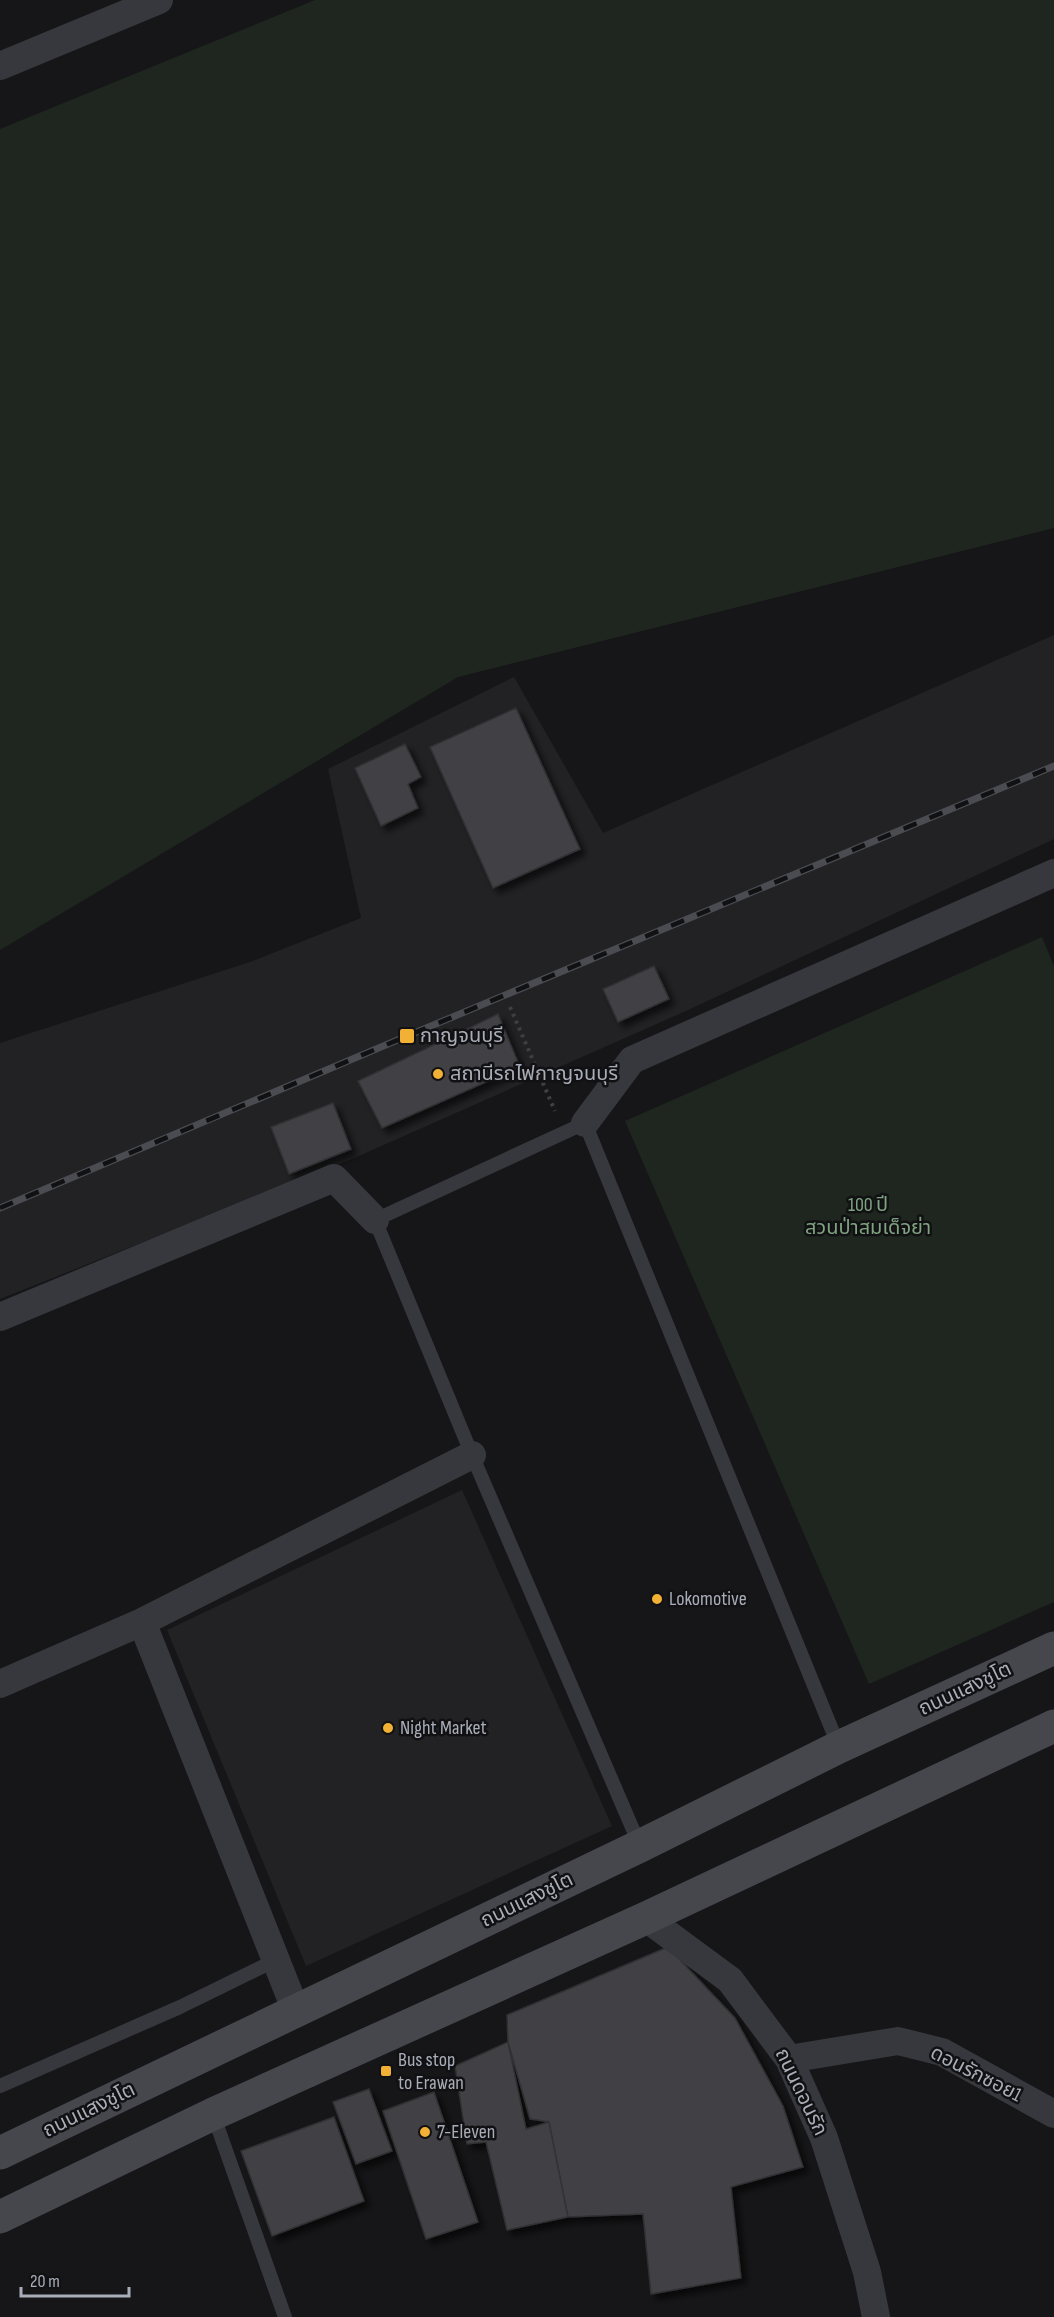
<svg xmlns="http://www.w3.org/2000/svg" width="1054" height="2317" viewBox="0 0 1054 2317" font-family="'Sofia Sans Condensed','Noto Sans Thai',sans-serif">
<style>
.built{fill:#222225}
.green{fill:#1e261f}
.building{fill:#404145;stroke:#303034;stroke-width:1.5;filter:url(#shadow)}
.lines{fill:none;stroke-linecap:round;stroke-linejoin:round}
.path{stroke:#3d3f44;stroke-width:4;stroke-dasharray:3 4.5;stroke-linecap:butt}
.lane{stroke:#37383d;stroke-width:14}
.street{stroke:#37383d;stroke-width:28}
.secondary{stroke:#45474d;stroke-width:33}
.rail-casing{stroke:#4a4c52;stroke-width:7}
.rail{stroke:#111113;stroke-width:4.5;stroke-dasharray:14;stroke-linecap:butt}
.poi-dot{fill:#f2b134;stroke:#111113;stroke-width:2}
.labels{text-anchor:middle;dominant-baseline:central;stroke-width:5;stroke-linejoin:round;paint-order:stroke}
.poi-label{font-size:20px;fill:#a8adb8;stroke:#111113;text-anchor:start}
.park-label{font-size:20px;fill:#7fa381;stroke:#111113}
.street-label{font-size:20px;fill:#a8adb8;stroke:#111113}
</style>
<defs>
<filter id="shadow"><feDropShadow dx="5.5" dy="5.5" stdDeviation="3" flood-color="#0009"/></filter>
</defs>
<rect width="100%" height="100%" fill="#161618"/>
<path class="built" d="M1054,635V839L686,1011L352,1159L0,1299V1043L253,961L361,918L328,769L514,677L603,833Z
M462,1490L612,1826L306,1966L167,1630Z"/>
<path class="green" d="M315,0H1054V528L458,677L0,950V129Z
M1042,937L1054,966V1602L869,1684L625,1121Z"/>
<path class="building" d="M516,708L580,849L493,888L430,747Z
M405,744L421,777L408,784L418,808L381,826L355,768Z
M654,966L669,999L618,1022L603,989Z
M498,1014L520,1067L382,1128L358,1081Z
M333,1103L351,1149L289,1174L271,1127Z
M668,1947L735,2018L783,2106L803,2167L731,2187L741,2278L651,2294L643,2214L568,2217L549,2122L530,2119L508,2042L507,2015Z
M508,2042L526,2129L549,2122L568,2217L507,2230L486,2142L467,2144L455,2066Z
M369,2089L392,2151L356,2164L333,2102Z
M434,2092L478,2222L426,2239L383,2111Z
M334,2117L364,2201L272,2236L241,2151Z"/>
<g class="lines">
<path class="path" d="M510,1007L555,1111"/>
<path class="lane" d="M640,1846L472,1455L375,1220L585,1123L839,1747
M0,2086L180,2007L276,1960
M213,2114L285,2317"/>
<path class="street" d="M0,66L159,0
M585,1123L632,1060L1054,873
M0,1317L334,1178L375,1220
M142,1622L296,2011
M0,1684L142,1622L472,1455
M646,1918L730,1980L789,2059L824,2138L867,2272L876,2317
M789,2059L898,2041L942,2052L1054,2114"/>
<path class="secondary" d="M0,2153L640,1846L839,1747L1054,1648
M0,2217L213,2114L646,1918L1054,1726"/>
<g class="rail-casing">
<path id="rail" d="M0,1208L407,1036L1054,766"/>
</g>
<use href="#rail" class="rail"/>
</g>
<g class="poi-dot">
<rect x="399" y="1028" width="16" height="16" rx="3"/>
<circle cx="438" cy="1074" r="6"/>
<circle cx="657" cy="1599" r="6"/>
<circle cx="388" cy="1728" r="6"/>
<rect x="380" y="2065" width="12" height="12" rx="3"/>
<circle cx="425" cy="2132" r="6"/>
</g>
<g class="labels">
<g class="poi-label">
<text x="420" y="1036">กาญจนบุรี</text>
<text x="450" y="1074">สถานีรถไฟกาญจนบุรี</text>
<text x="669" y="1599">Lokomotive</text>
<text x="400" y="1728">Night Market</text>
<text x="398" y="2060">Bus stop<tspan x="398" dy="23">to Erawan</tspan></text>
<text x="437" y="2132">7-Eleven</text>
</g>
<g class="park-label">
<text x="868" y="1205">100 ปี<tspan x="868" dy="23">สวนป่าสมเด็จย่า</tspan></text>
</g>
<g class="street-label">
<text transform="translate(965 1689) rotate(-25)">ถนนแสงชูโต</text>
<text transform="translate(527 1900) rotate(-26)">ถนนแสงชูโต</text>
<text transform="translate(976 2074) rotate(27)">ดอนรักซอย1</text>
<text transform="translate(801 2092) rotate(64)">ถนนดอนรัก</text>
<text transform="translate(89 2110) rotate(-26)">ถนนแสงชูโต</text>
</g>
</g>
<path d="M21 2287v9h108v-9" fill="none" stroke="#a8adb8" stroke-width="3"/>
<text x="30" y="2287" font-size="18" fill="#a8adb8" stroke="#111113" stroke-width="4.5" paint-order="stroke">20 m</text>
</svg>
